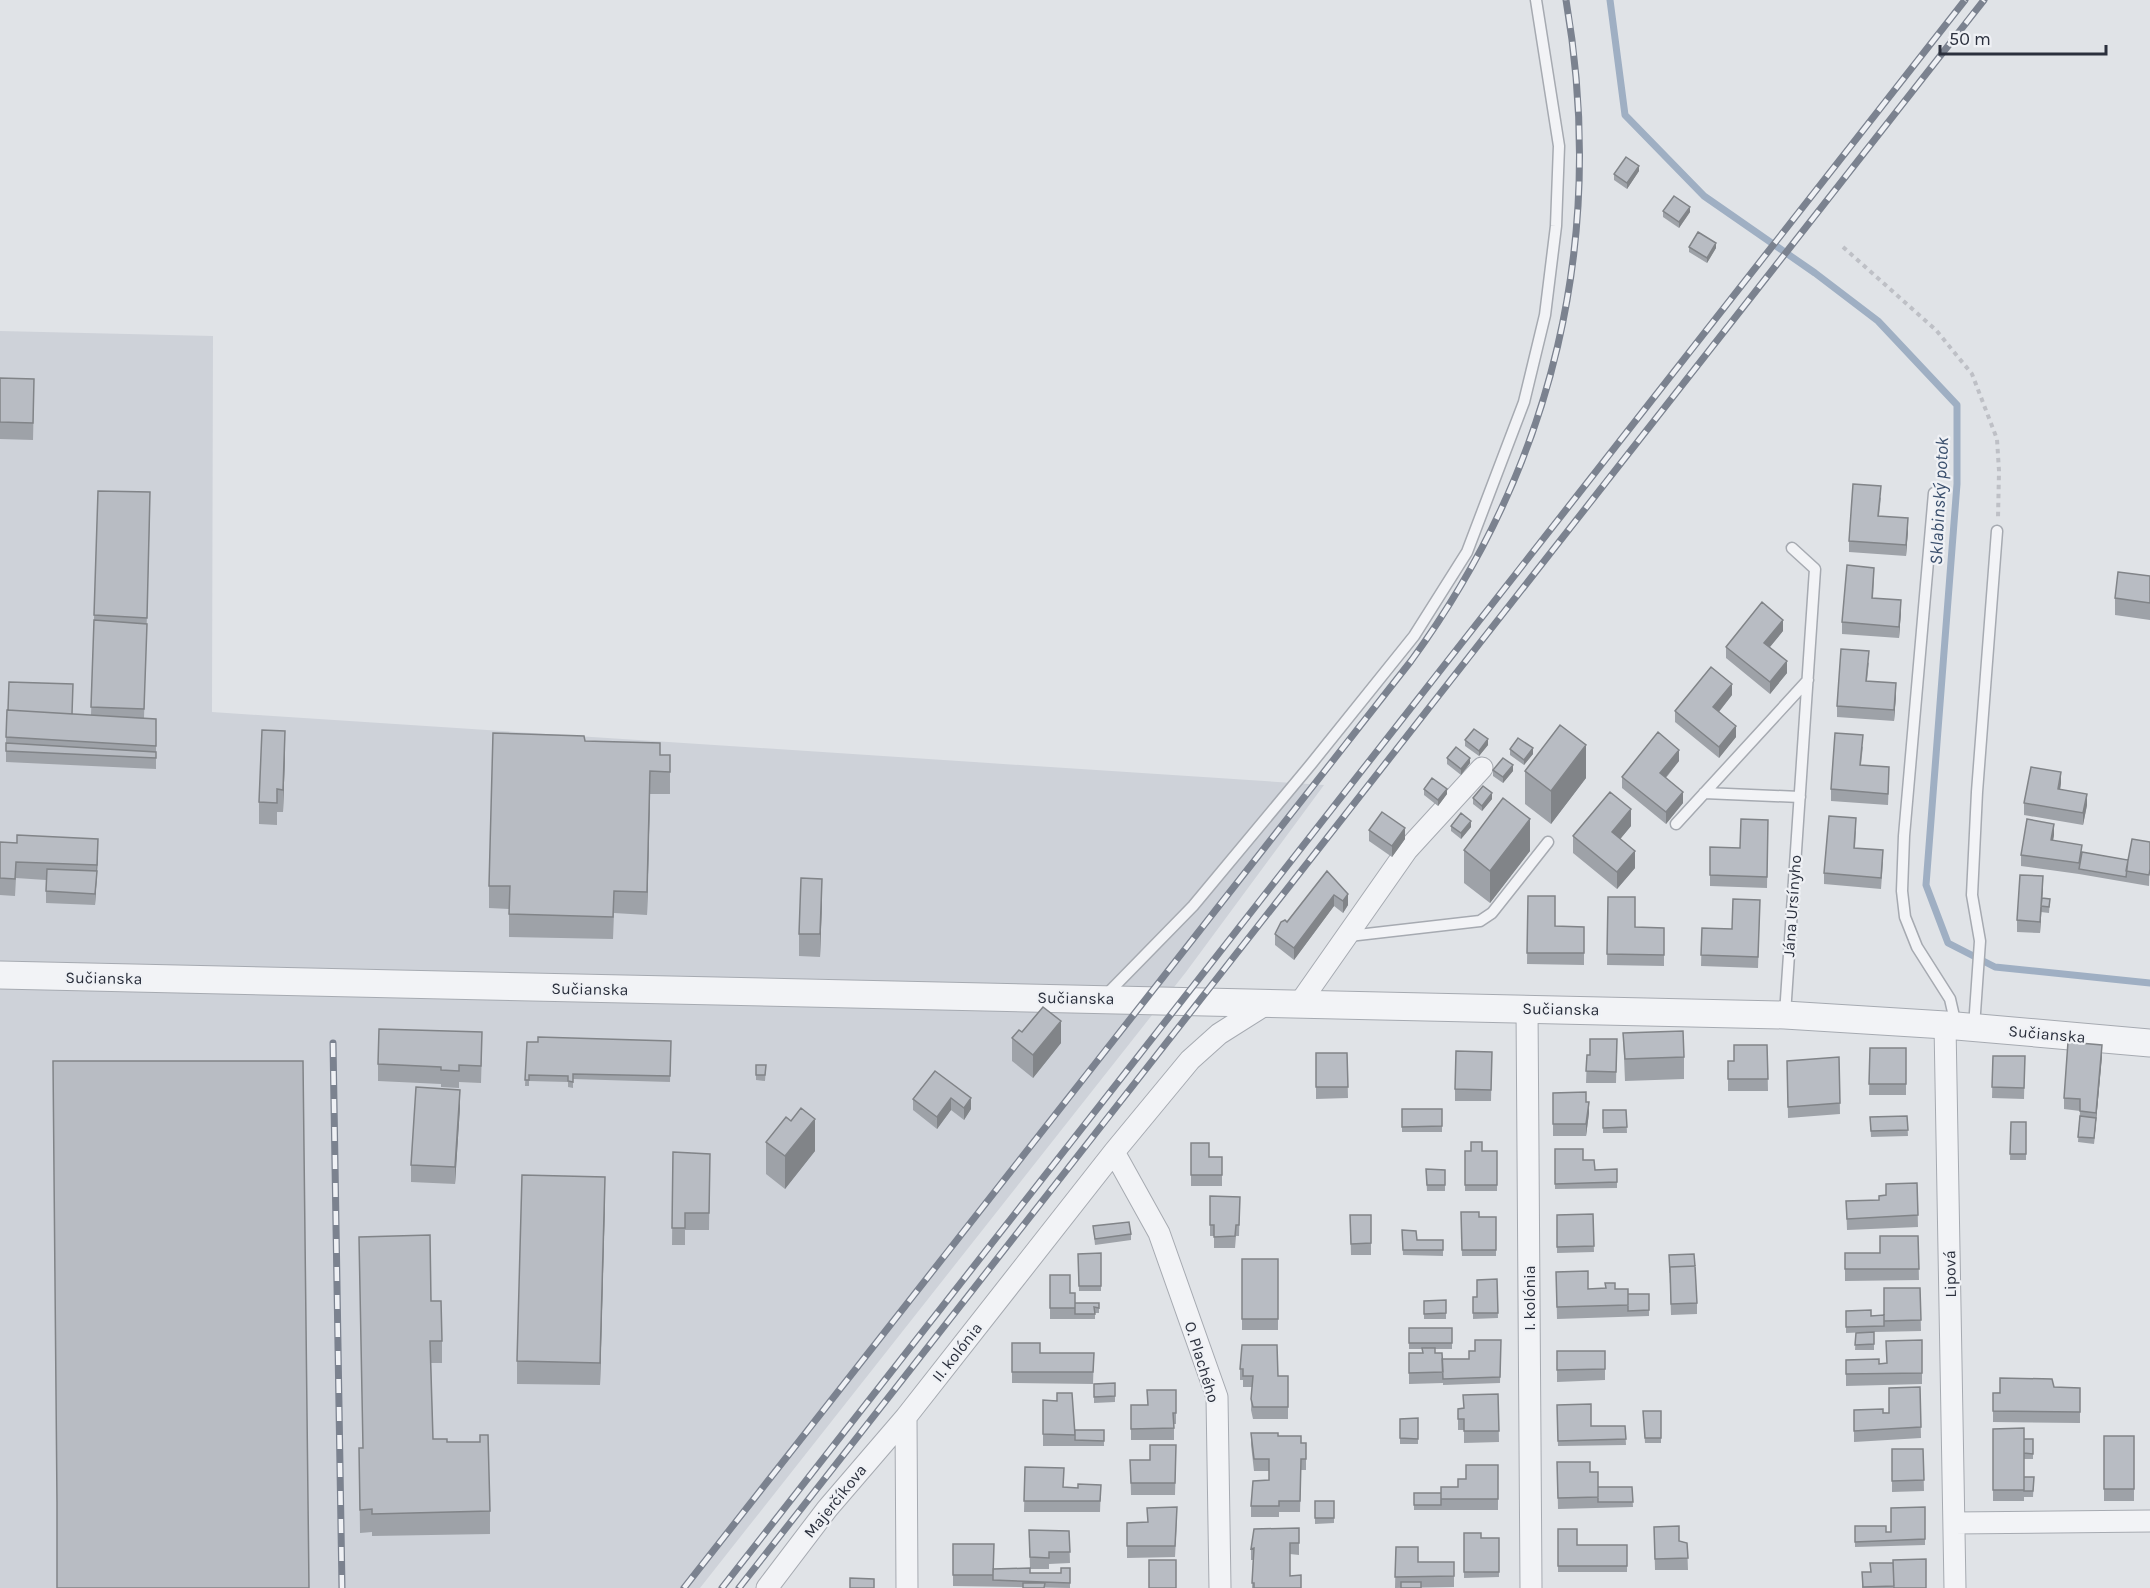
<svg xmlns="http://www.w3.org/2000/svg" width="2150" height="1588" viewBox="0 0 2150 1588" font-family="Karla,sans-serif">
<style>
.built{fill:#ced2d9}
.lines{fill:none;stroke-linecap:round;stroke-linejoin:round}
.stream{stroke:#9fafc3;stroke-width:7}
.service-casing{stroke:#a6aab1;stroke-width:13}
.minor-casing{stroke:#a6aab1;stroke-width:23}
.tertiary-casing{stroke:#a6aab1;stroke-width:29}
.path{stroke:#bec0c6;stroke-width:4;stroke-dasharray:4.5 4.5;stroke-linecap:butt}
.service{stroke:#f2f3f6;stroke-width:10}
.minor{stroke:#f2f3f6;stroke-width:21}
.tertiary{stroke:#f2f3f6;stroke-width:27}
.rail-casing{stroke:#7b828f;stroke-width:7}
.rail{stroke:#eff1f5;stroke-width:4.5;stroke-dasharray:14;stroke-linecap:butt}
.wall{fill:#9ea2a8}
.shaded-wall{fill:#818488}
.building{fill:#b8bcc3;stroke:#818488;stroke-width:1.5}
.labels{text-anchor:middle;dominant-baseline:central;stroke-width:4.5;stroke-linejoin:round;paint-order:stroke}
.street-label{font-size:16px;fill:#2b303d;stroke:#eff1f5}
.water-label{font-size:18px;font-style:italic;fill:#394e6c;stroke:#eff1f5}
</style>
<rect width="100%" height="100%" fill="#e0e3e7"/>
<path class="built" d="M0,331L213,336L212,712L1324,785L1186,972L700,1588H0Z"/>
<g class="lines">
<path class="stream" d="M1610,0L1625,115L1704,196L1815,273L1878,321L1957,405V484L1926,885L1948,943L1995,967L2150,983"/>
<g class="service-casing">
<path id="service" d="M1934,493L1904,836L1902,891L1905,917L1917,947L1950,999L1956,1025
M1704,793L1800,797
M1676,824L1808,680
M1349,936L1480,921L1492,913L1548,842
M1105,996L1193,906L1312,763L1414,636L1467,552L1524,402L1545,315L1556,226L1559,146L1536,0
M1785,1014L1815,569L1792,548
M1974,1027L1980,941L1972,895L1977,792L1997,531"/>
</g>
<g class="minor-casing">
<path id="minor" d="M1299,1004L1407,850L1482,768
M1527,1008L1531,1588
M1945,1025L1955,1588
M1114,1152L1159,1233L1217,1397L1220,1588
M1954,1523L2150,1521
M767,1588L827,1509L906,1417
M907,1588L906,1417L1114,1152L1190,1060L1219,1034L1268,1003"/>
</g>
<g class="tertiary-casing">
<path id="tertiary" d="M0,975L1785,1015L1945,1025L2150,1043"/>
</g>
<path class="path" d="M1843,247L1936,330L1972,374L1997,439L1999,471L1998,518"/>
<use href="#service" class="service"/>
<use href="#minor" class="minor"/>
<use href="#tertiary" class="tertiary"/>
<g class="rail-casing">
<path id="rail" d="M333,1043L342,1588
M684,1588L1411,661C1554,465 1607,239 1566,0
M722,1588L1965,0
M739,1588L1984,0"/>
</g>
<use href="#rail" class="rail"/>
</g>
<path class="wall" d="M1639,171L1627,189L1614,180V174Z
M1663,211L1690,212L1679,228L1663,217Z
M1689,247L1716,248L1707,263L1689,252Z
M0,378L34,396L33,440L0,439Z
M98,491L150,509L144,718L156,719V769L6,762V737L72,714L91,715Z
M1881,497L1879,516L1908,530L1906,556L1849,552V541Z
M2150,576V620L2115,615V598Z
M1874,579L1873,598L1901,611L1899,638L1842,634V622Z
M1783,631L1770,647L1787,673L1770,694L1726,658V647Z
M1869,662L1867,681L1896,695L1894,721L1837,717V706Z
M1732,695L1719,712L1736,737L1719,758L1675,722V711Z
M1465,740L1488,745L1479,756L1465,746Z
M585,741L660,755H670V794H650L647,915L614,913L613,939L509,937V909L489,908V886Z
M1863,746L1861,765L1889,778L1888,805L1831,801V789Z
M1510,749L1533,754L1524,765L1510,755Z
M285,754L283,812H277V825L259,824V802Z
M1447,758L1470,763L1461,775L1447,764Z
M1679,761L1666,778L1683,803L1666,824L1622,788V777Z
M1493,770L1513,771L1503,783L1493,776Z
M1525,771L1586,778L1551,824L1525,804Z
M2061,783L2060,790L2087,805L2083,825L2024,815V803Z
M1424,789L1447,794L1438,806L1424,795Z
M1473,798L1492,799L1482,811L1473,804Z
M1768,820L1767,888L1710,886V847L1740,848Z
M1451,826L1471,827L1461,839L1451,831Z
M1631,826L1620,839L1635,868L1617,889L1573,853V836Z
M1369,830L1405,839L1392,857L1369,841Z
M1856,830L1855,848L1883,862L1881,889L1824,884V873Z
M2054,835L2053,840L2082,852L2128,860L2150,842L2149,886L2079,874L2021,866V855Z
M0,842L98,856L95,905L46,903V880L16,878L15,896L0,895Z
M1464,850L1530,851L1490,903L1464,883Z
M1327,871L1348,905L1343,913L1334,906L1294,960L1275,945V934L1287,922Z
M2043,887L2042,898L2050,899L2049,913L2041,912L2040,933L2017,932V920Z
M1528,896L1555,926L1584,927V965L1527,964Z
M1608,897L1635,927L1664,928V966L1607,965Z
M1760,900L1758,968L1701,966L1702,928L1732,929Z
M822,902L820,957L799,956V934Z
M1623,1033L1684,1057V1079L1625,1081Z
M1012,1038L1061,1043L1033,1078L1012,1061Z
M1617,1039L1616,1083H1586L1587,1055H1590Z
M671,1041L670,1082L573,1079V1088L568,1087V1082L529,1081V1086H525L527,1042Z
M1767,1045L1768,1091H1728V1061H1734Z
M1870,1048H1906V1095H1869Z
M482,1049L481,1083L459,1082V1088L441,1087V1084L378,1081V1064Z
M1492,1052L1491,1101H1455V1089Z
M1316,1053H1347L1348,1098L1316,1099Z
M1993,1056H2025L2024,1099L1992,1098Z
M2102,1056L2094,1144L2078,1142L2080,1111L2064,1109V1098Z
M1839,1057L1840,1114L1788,1118L1787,1061Z
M756,1065H766L765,1081L756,1080Z
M935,1071L971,1109L964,1120L951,1110L937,1129L913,1110V1099Z
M1553,1093L1586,1102L1589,1113L1586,1136H1553Z
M460,1107L455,1184L411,1182V1165Z
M1402,1109H1442V1132H1402Z
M1603,1110H1626L1627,1133H1603Z
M1907,1116L1908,1136L1871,1137L1870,1117Z
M2011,1122H2026V1160H2010Z
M766,1142L815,1151L785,1189L766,1174Z
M1191,1143L1209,1157H1222V1186H1191Z
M1555,1149L1583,1160L1595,1170L1617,1169V1188L1555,1189Z
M1465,1151H1497V1191H1465Z
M673,1152L710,1154L709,1230H685V1245H672Z
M1426,1169L1445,1170V1191H1427Z
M1917,1183L1918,1227L1847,1230L1846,1201L1879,1200L1886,1195Z
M1210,1196L1240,1197L1239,1236H1236L1235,1248H1214V1236H1210Z
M605,1200L600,1385L517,1384V1361Z
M1461,1212L1479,1217H1496V1256H1462Z
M1593,1214L1594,1252L1557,1253V1215Z
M1350,1215H1371V1255H1351Z
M1093,1226L1131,1234V1240L1095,1245Z
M1402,1230L1417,1240H1443V1256L1403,1255Z
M1918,1236L1919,1280L1845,1281V1253H1880Z
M359,1237L442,1341V1363H431L433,1439L447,1442L490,1511V1534L372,1536V1532L360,1533L359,1448H363Z
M1101,1253V1291H1079L1078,1254Z
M1669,1255L1697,1303V1314L1671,1315Z
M1242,1259H1278V1330H1242Z
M1556,1272L1588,1289H1615L1628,1294H1649V1316L1557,1319Z
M1050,1275L1070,1293H1075V1313L1099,1303V1313H1095V1319H1050Z
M1497,1279L1498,1318L1473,1319V1297H1477Z
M1920,1288L1921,1331L1874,1332V1350H1855L1856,1333L1870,1332L1846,1333V1311L1871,1316L1884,1315Z
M1446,1300V1319H1424V1301Z
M1409,1328H1452V1349H1435V1353L1442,1359H1469L1475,1351L1501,1340L1500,1383L1443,1385V1383L1409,1384V1353H1423L1422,1349H1409Z
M1922,1340V1384L1846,1386V1360L1879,1364L1887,1363Z
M1012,1343L1040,1353H1094L1093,1384L1012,1383Z
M1557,1351H1605V1380L1557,1382Z
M1240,1369L1278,1376H1288V1419H1253L1251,1410L1252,1387H1243V1380H1240Z
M1115,1383V1402L1094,1403V1384Z
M1920,1387L1921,1438L1854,1442V1410L1889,1413Z
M2054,1387L2080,1388V1423L1993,1422V1393Z
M1176,1390V1424H1174V1440H1131V1405H1147Z
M1072,1393L1075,1440L1104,1430V1446H1043V1400L1057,1401Z
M1498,1394L1499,1442L1464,1443V1430H1458V1409L1464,1408Z
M1557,1405L1591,1426H1625L1626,1445L1558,1446Z
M1643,1411H1661V1443H1645Z
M1418,1418V1444H1400V1419Z
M1993,1429L2024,1445L2033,1439V1459H2024V1477H2034L2033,1497H2024V1501H1993Z
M1251,1433L1278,1436L1301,1443H1306V1470H1301L1300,1512H1279V1517H1251V1506L1269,1480V1471H1254L1251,1445Z
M2104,1436H2134V1501H2104Z
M1892,1449H1923L1924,1491L1892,1492Z
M1176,1456L1175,1495H1131L1130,1460H1150Z
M1557,1462L1590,1472L1598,1487H1632L1633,1507L1558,1509Z
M1498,1465V1510H1414V1493H1441L1458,1487L1466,1479Z
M1025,1467L1063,1487L1078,1488L1101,1485L1100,1512H1024Z
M1315,1501H1334V1523L1315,1524Z
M1925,1507V1545L1855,1547V1526L1886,1532H1891Z
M1177,1519L1175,1557L1127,1558V1523L1147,1522Z
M1654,1527L1679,1541L1687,1543L1688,1570H1655Z
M1299,1528V1555L1290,1554V1576L1301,1588H1252L1253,1560H1251V1549Z
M1558,1529L1577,1545H1627V1572H1558Z
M1029,1530L1069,1531L1070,1563L1049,1564V1569H1030Z
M1464,1533L1481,1538H1499V1577L1464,1578Z
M953,1544L993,1569L1030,1573H1061L1070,1568V1588L953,1586Z
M1396,1547L1418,1562H1454V1587L1395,1588Z
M1862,1572L1926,1588H1862Z"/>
<path class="shaded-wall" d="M1639,166V171L1627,189V183Z
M1690,207V212L1679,228V222Z
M1716,243V248L1707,263V258Z
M1908,518V530L1906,556V545Z
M1901,600V611L1899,638V627Z
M1783,620V631L1764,654V643Z
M1787,661V673L1770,694V682Z
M1896,683V695L1894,721V710Z
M1732,684V695L1713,719V707Z
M1736,726V737L1719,758V747Z
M285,731V754L283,812V790Z
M1488,739V745L1479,756V751Z
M1586,745V778L1551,824V791Z
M1533,748V754L1524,765V760Z
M1679,750V761L1660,784V773Z
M1470,758V763L1461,775V769Z
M1513,765V771L1503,783V777Z
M650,771V794L647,915V892Z
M2061,772V783L2058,801V789Z
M1447,789V794L1438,806V800Z
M1683,792V803L1666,824V812Z
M1492,793V799L1482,811V806Z
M2087,794V805L2083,825V813Z
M1631,809V826L1612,849V832Z
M1530,819V851L1490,903V871Z
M1471,821V827L1461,839V833Z
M2054,824V835L2051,851V840Z
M1405,828V839L1392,857V846Z
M98,839V856L95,905V894Z
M1635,851V868L1617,889V872Z
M2043,876V887L2040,933V922Z
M822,879V902L820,957V934Z
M1348,894V905L1343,913V901Z
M1334,895V906L1294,960V948Z
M1061,1021V1043L1033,1078V1055Z
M2102,1045V1056L2094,1144L2096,1113Z
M460,1090V1107L455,1184V1167Z
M951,1098V1110L937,1129V1117Z
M971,1098V1109L964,1120V1108Z
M1589,1102V1113L1586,1136V1124Z
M815,1119V1151L785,1189V1156Z
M605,1177V1200L600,1385V1363Z"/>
<path class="building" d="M1626,157L1639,166L1627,183L1614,174Z
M1674,196L1690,207L1679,222L1663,211Z
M1698,232L1716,243L1707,258L1689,247Z
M0,378L34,379L33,423L0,422Z
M1853,484L1881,486L1878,516L1908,518L1906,545L1849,541Z
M98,491L150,492L147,618L94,615Z
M1847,565L1874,568L1872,598L1901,600L1899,627L1842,622Z
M2118,572L2150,576V603L2115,598Z
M1762,602L1783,620L1764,643L1787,661L1770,682L1726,647Z
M94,620L147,624L144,709L91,707Z
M1841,649L1869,651L1866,681L1896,683L1894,710L1837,706Z
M1711,667L1732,684L1713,707L1736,726L1719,747L1675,711Z
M9,682L73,684L72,714L8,710Z
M7,710L156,719V746L6,737Z
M1560,725L1586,745L1551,791L1525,771Z
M1474,729L1488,739L1479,751L1465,740Z
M262,730L285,731L283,790L277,789V803L259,802Z
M1658,732L1679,750L1660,773L1683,792L1666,812L1622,777Z
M493,733L584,736L585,741L660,743V755H670V772L650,771L647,892L614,891L613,917L509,914L510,886H489Z
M1835,733L1863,735L1860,765L1889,767L1888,794L1831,789Z
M1518,738L1533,748L1524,760L1510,749Z
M6,743L156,752V758L6,751Z
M1456,747L1470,758L1461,769L1447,758Z
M1503,758L1513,765L1503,777L1493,770Z
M2031,767L2061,772L2058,789L2087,794L2083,813L2024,803Z
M1432,778L1447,789L1438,800L1424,789Z
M1483,786L1492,793L1482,806L1473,798Z
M1610,792L1631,809L1612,832L1635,851L1617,872L1573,836Z
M1503,798L1530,819L1490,871L1464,850Z
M1382,812L1405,828L1392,846L1369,830Z
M1461,813L1471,821L1461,833L1451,826Z
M1829,816L1856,818L1854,848L1883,850L1881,878L1824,873Z
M1741,819L1768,820L1767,877L1710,875V847L1740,848Z
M2027,819L2054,824L2051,840L2082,845L2079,863L2021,855Z
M17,835L98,839L97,865L16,862L15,879L0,878V842L17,843Z
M2132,839L2150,842V869L2149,875L2126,871Z
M2082,852L2128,860L2126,877L2079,869Z
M47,869L97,871L95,894L46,891Z
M1327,871L1348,894L1343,901L1334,895L1294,948L1275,934L1281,922L1285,920L1287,922Z
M2020,875L2043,876L2040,922L2017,920Z
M801,878L822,879L820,934H799Z
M1528,896H1555V926L1584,927V953H1527Z
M1608,897H1635V927L1664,928V955L1607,954Z
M2042,898L2050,899L2049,907L2041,906Z
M1733,899L1760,900L1758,957L1701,955L1702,928L1732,929Z
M1043,1007L1061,1021L1033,1055L1012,1038L1019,1030L1022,1032Z
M379,1029L482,1032L481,1066L459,1065V1071L441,1070V1067L378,1064Z
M1683,1031L1684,1057L1625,1059L1623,1033Z
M538,1037L671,1041L670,1076L573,1074V1082L568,1081V1076L529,1075V1080H525L527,1042H538Z
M1590,1039H1617L1616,1072L1586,1071L1587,1055H1590Z
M2068,1042L2102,1045L2096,1113L2080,1111V1099L2064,1098Z
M1734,1045H1767L1768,1079H1728V1061H1734Z
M1870,1048H1906V1084H1869Z
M1456,1051L1492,1052L1491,1090L1455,1089Z
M1316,1053H1347L1348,1087H1316Z
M1993,1056H2025L2024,1088L1992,1087Z
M1839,1057L1840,1103L1788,1107L1787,1061Z
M53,1061H303L309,1588H57V1502Z
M756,1065H766L765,1075H756Z
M935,1071L971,1098L964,1108L951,1098L937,1117L913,1099Z
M416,1087L460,1090L455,1167L411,1165Z
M1586,1092V1102H1589L1586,1124H1553V1093Z
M801,1108L815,1119L785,1156L766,1142L786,1117L791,1121Z
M1402,1109H1442V1126L1402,1127Z
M1603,1110H1626L1627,1127L1603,1128Z
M1907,1116L1908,1130L1871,1131L1870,1117Z
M2080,1116L2096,1118L2094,1138L2078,1137Z
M2011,1122H2026V1154H2010Z
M1471,1142H1482V1151H1497V1185H1465V1151H1471Z
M1191,1143H1209V1157H1222V1175H1191Z
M1555,1149H1583V1160H1594L1595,1170L1617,1169V1182L1555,1184Z
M673,1152L710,1154L709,1213H685V1228H672Z
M1426,1169L1445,1170V1185H1427Z
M522,1175L605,1177L600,1363L517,1361Z
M1917,1183L1918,1215L1847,1219L1846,1201L1879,1200V1196L1886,1195V1184Z
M1210,1196L1240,1197L1239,1225H1236L1235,1236L1214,1237V1225H1210Z
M1461,1212H1479V1217H1496V1250H1462Z
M1593,1214L1594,1246L1557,1247V1215Z
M1350,1215H1371V1243L1351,1244Z
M1129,1222L1131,1234L1095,1239L1093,1226Z
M1402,1230L1416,1231L1417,1240H1443V1250H1403Z
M430,1235L431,1301H441L442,1341H430L433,1439H447V1442H480V1435H488L490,1511L372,1514V1509L360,1510L359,1448H363L359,1237Z
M1880,1236H1918L1919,1269H1845V1253H1880Z
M1101,1253V1286H1079L1078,1254Z
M1694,1254L1695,1266L1670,1267V1273L1669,1255Z
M1242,1259H1278V1319H1242Z
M1695,1266L1697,1303L1671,1304L1670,1267Z
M1588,1271V1289L1606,1288L1605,1283H1615V1289H1628V1305L1557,1307L1556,1272Z
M1050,1275H1070V1293H1075V1308H1050Z
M1497,1279L1498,1313H1473V1297H1477V1280Z
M1884,1288H1920L1921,1320L1884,1321Z
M1628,1294H1649V1310L1628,1311Z
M1446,1300V1313L1424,1314V1301Z
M1075,1303H1099V1308L1094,1307L1095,1314H1075Z
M1871,1310V1316L1884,1315V1326L1846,1327V1311Z
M1409,1328H1452V1343H1409Z
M1874,1332V1344L1855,1345L1856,1333Z
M1475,1340H1501L1500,1377L1443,1379L1442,1359H1469V1351H1475Z
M1922,1340V1373L1846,1374V1360L1879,1359V1364L1887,1363L1886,1341Z
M1012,1343H1040V1353H1094L1093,1372H1012Z
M1242,1345H1277L1278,1376H1288V1407H1253L1251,1399L1253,1376H1243V1369H1240Z
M1422,1348H1435V1353H1442L1443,1372L1409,1373V1353H1423Z
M1557,1351H1605V1369L1557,1370Z
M2000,1378L2052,1379L2054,1387L2080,1388V1412L1993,1411V1393H2000Z
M1115,1383V1396L1094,1397V1384Z
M1920,1387L1921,1427L1854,1431V1410L1883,1409V1413H1889V1388Z
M1147,1390H1176V1413H1173L1174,1428L1131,1429V1405H1148Z
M1057,1393H1072L1075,1435L1043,1434V1400L1057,1401Z
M1498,1394L1499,1431H1464V1419H1458V1409L1464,1408L1463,1395Z
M1591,1404V1426H1625L1626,1439L1558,1441L1557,1405Z
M1643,1411H1661V1438H1645Z
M1418,1418V1439L1400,1438V1419Z
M2024,1428V1490H1993V1429Z
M1075,1430H1104V1441L1075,1440Z
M1251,1433H1278V1436H1301V1443H1306V1459H1301L1300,1501H1279V1506H1251L1253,1481L1269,1480V1459H1254Z
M2104,1436H2134V1489H2104Z
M2024,1439H2033V1454L2024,1453Z
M1150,1445H1176L1175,1483H1131L1130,1460H1150Z
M1892,1449H1923L1924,1480L1892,1481Z
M1557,1462H1590V1472H1598V1497L1558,1498Z
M1466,1465H1498V1499H1441V1487H1458V1479H1466Z
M1025,1467L1064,1468L1063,1487L1078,1488V1484L1101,1485L1100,1501H1024Z
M2024,1477H2034L2033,1491H2024Z
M1598,1487H1632L1633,1502H1598Z
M1414,1493H1441V1505H1414Z
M1315,1501H1334V1518H1315Z
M1177,1507L1175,1546H1127V1523L1148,1522L1147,1508Z
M1925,1507V1539L1855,1542V1526H1886V1532H1891V1508Z
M1679,1526V1541L1687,1543L1688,1558L1655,1559L1654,1527Z
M1299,1528V1543H1290V1576L1301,1575V1588H1254V1583H1252L1254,1548L1251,1549L1254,1529Z
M1558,1529H1577V1545H1627V1566H1558Z
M1029,1530L1069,1531L1070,1552H1049V1558L1030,1557Z
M1464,1533H1481V1538H1499V1572H1464Z
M953,1544H994L993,1575H953Z
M1396,1547H1418V1562H1454V1576L1395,1577Z
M1926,1559V1588H1894L1893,1560Z
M1149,1560H1176V1588H1149Z
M1870,1563H1893L1894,1586L1863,1587L1862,1572H1871Z
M1030,1568V1573H1061V1568H1070V1583L993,1580V1569Z
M850,1578L874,1579V1588H850Z
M1401,1582H1421V1588H1401Z
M1023,1583H1045L1044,1588H1023Z"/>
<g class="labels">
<g class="street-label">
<text transform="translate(1792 906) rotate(-86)">Jána Ursínyho</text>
<text transform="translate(104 978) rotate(1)">Sučianska</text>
<text transform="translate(590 989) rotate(1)">Sučianska</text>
<text transform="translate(1076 998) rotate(1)">Sučianska</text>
<text transform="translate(1561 1009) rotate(1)">Sučianska</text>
<text transform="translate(2047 1034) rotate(5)">Sučianska</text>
<text transform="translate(1950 1274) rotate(-91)">Lipová</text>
<text transform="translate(1529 1298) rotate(-90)">I. kolónia</text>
<text transform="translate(957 1352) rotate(-52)">II. kolónia</text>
<text transform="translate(1202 1362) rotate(73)">O. Plachého</text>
<text transform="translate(835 1501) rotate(-51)">Majerčíkova</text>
</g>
<g class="water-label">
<text transform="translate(1939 501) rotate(-87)">Sklabinský potok</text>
</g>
</g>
<path d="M1940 45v9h166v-9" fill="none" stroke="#2b303d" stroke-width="3"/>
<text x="1949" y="45" font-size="18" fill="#2b303d" stroke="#eff1f5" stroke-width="4.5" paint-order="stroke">50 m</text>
</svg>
